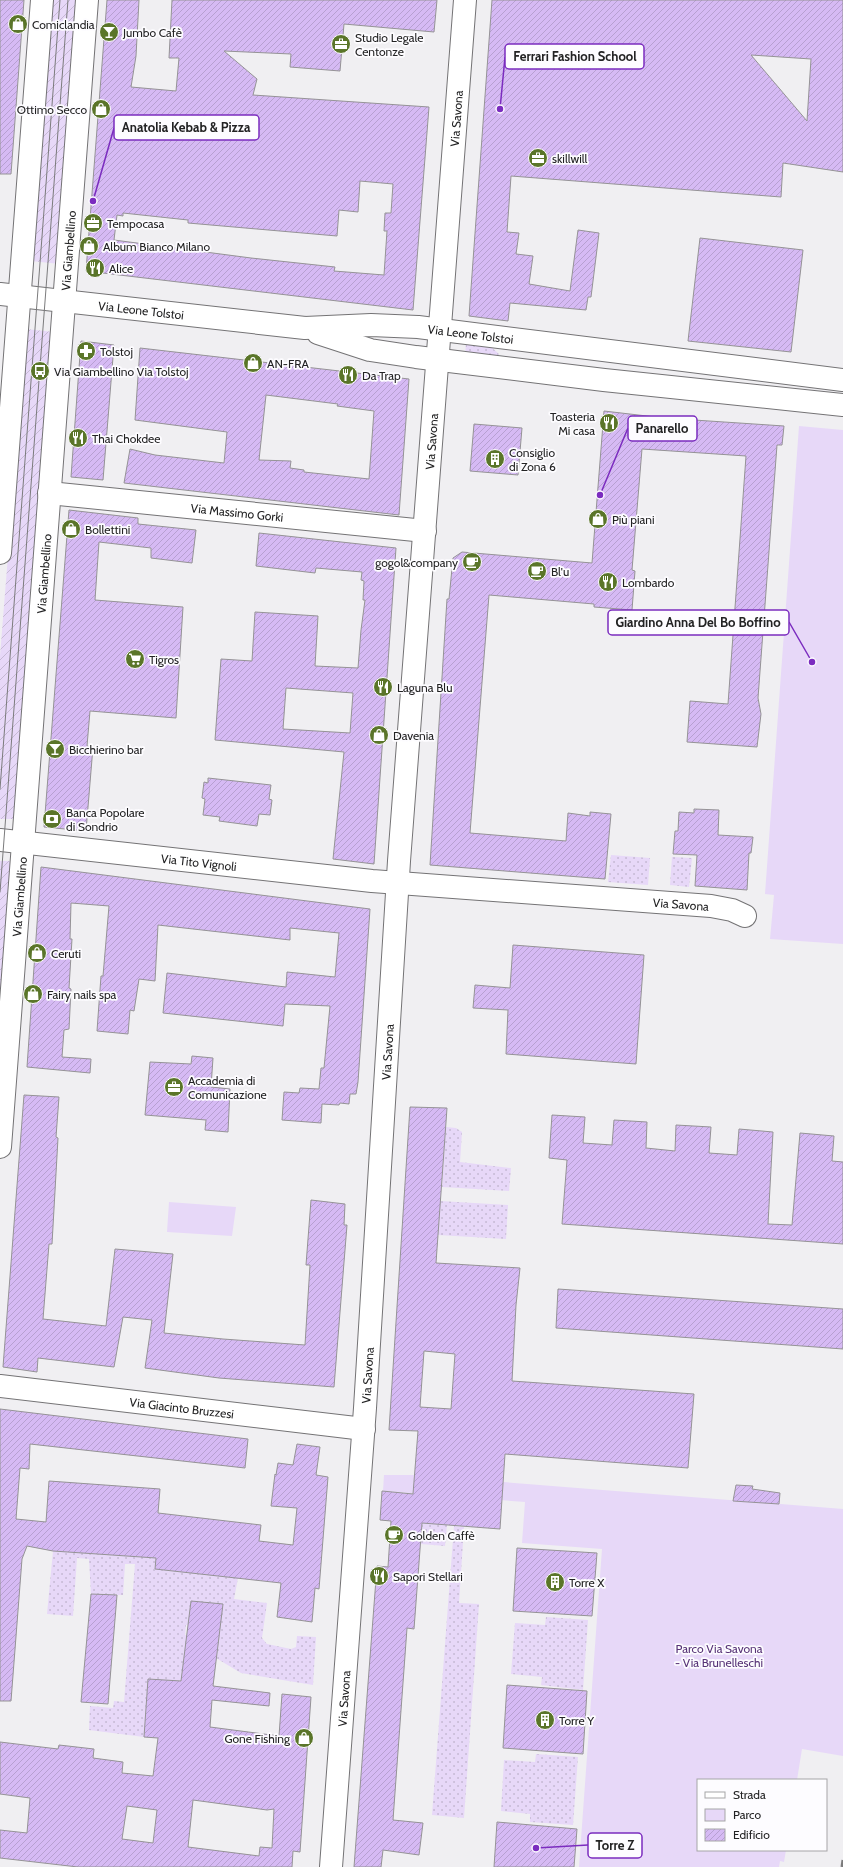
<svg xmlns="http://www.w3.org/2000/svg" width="843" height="1867" viewBox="0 0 843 1867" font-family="Cabin,sans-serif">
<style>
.grass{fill:url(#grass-dots)}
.park{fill:#e7d8f8}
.garden{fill:url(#garden-furrows)}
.building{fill:url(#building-hatch);stroke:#959396;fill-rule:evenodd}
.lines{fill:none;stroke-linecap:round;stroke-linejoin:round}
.minor-casing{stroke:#747375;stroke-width:24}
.minor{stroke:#fff;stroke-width:22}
.tram{stroke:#7b7b7c;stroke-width:1}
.rail{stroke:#7b7b7c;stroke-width:3;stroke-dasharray:8 4;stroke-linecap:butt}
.labels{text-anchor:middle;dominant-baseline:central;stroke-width:3.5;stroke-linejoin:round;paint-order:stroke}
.poi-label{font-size:12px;fill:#232324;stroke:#fdfcff;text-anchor:start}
.street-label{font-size:12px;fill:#232324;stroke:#fdfcff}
.park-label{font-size:12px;fill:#573377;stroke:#fdfcff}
.leader{fill:none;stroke:#7b2cbf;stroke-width:1.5}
.callout-dot{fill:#7b2cbf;stroke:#fdfcff;stroke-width:1.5}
.callout{fill:#fdfcff;stroke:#7b2cbf;stroke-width:1.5}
.callout-label{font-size:13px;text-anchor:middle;font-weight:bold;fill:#232324}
</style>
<defs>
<pattern id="grass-dots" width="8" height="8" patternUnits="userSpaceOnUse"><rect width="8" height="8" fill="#e7d8f8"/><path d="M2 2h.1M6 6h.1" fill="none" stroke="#c6b9d4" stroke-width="1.8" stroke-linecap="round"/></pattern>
<pattern id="garden-furrows" width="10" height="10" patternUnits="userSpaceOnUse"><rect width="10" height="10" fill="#e7d8f8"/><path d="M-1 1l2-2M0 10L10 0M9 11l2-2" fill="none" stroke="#c6b9d4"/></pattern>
<pattern id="building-hatch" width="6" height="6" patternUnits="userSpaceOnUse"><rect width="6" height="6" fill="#d6baf4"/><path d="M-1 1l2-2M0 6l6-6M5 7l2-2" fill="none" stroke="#b7a0d1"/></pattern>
</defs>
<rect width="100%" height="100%" fill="#f0eff2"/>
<path class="grass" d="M466,342L489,345L499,354L496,357L465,358Z
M611,855L650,858L648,885L608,882Z
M672,857L692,858L689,887L670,885Z
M446,1127L456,1128L462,1132L460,1162L511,1168L509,1191L442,1187Z
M440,1201L508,1205L506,1239L438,1235Z
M422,1523L447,1525L445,1546L421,1544Z
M454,1526L464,1527L459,1603L479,1604L464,1818L432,1815Z
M53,1551L156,1558L155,1569L238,1578L234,1599L267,1603L262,1638L267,1644L291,1649L296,1647L297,1636L316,1637L313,1685L241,1673L216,1658L207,1603L191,1601L189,1625H186L185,1635L191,1636L184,1683L148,1679L144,1737L89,1730L90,1706L113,1708L114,1701L124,1702L135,1564H125L123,1595L91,1594L89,1559L77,1558L73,1616L47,1614Z
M546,1617L588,1620L583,1690L541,1685L542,1677L511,1674L515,1623L545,1625Z
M536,1754L578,1757L573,1825L530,1822V1814L501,1811L504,1760L535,1762Z"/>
<path class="park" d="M799,426L843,430V944L770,939L774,895L765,894Z
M169,1202L236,1207L232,1236L167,1232Z
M384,1475H414L843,1509V1756L802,1749L797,1780H698V1850H786L784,1862L780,1861L779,1867H579L602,1549L522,1543L525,1502L383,1491Z"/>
<path class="garden" d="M51,0H78L60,264L31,261Z
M26,329L54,332L14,819H0V656Z
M0,861H11L0,1025Z"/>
<path class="building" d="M0,0H24L11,174H0Z
M107,0H139L136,56L131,87L176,91L179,58H169L172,0H437L434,32L344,24L340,71L290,67L291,54L224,51L257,79L253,95L429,107L413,310L86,271ZM360,181L393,184L391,213H385L384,231H387L384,275L334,271L335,267L251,258L114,240L117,215L123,216V213L188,220V223L337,236L339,210L358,212Z
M492,0H843V172L783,163L781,197L511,176L507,232L519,233L516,254L533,256L529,284L570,291L578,230L599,233L591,297H588L586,310L510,303L508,321L469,316ZM751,55L811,59L807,121Z
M700,238L803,250L791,352L688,341Z
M81,341L114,345L103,480L71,477Z
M140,348L409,379L399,515L124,483L130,449L155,455L224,463L227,432L135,420ZM266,395L338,404L337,406L374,411L369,479L304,472V470L290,468L291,461L259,460Z
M604,411L664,418L784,426L782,445H777L758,698L761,714L757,747L687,742L690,701L728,704L746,456L642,449L632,570L635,571L632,610L594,607V604L489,595L470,833L566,841L568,813L590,816V812L611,814L605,879L430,865L447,599H449L453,558L462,552L592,563Z
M474,424L522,428L518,475L470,471Z
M69,510L138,518V524L196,530L192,563L151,558V548L99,542L95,600L183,607L176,718L90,711L87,746L93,747L86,831L44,827Z
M259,533L396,548L374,864L333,859L344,752L215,740L221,659L252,661L255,612L318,616L315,666L358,668L361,630L365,600H363L364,581L361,580L362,572L316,568L315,573L256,566ZM286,688L353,693L350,733L283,729Z
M208,778L271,785L269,799L272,800L270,815L259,814L257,826L219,821L220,817L203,815L205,799L202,798L204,782L208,783Z
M694,809L719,810L718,835L753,837L751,853H749L747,890L695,886L697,855L673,854L675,831H678L679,812L694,813Z
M41,867L370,909L358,1082L356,1094H350L349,1104L340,1103L339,1105L322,1104L321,1123L282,1120L284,1092L299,1093L300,1088L319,1089L321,1068H324L330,1006L285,1004L283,1026L163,1013L167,973L286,987L287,972L335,977L339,933L290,928V940L158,925L155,981L139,979L134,1011L130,1010L128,1034L97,1031L101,976H103L109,906L71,903L70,939H72L69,988L71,989L69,1029L64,1030L62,1057L91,1059L90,1073L27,1067Z
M513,945L644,955L636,1064L506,1054L508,1010L473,1008L475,985L510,988Z
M192,1056L213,1058L211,1087L230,1089L228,1132L205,1130L206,1120L145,1115L150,1062L191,1064Z
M24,1095L59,1097L56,1137L58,1138L52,1244H49L43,1319L106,1326L115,1249L173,1254L164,1333L223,1339L305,1345L310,1265H306L311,1200L345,1204L344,1225H347L334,1387L219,1378L145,1368L152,1320L123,1317L114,1367L38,1358L37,1372L3,1367Z
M410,1107L447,1108L436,1263L520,1268L516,1305L512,1381L694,1394L688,1468L505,1454L500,1529L422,1523L414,1629L407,1628L393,1820L423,1823L419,1855L383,1850L381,1867H354L377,1566L388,1567L391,1521L380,1520L382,1491L413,1494L418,1431L389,1430ZM424,1351L455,1354L451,1409L420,1407Z
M552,1115L585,1117L583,1143L612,1145L614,1120L647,1122L646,1148L675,1151L676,1125L711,1127L709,1153L737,1155L739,1129L773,1132L768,1224L792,1225L800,1133L834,1136L832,1161L843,1162V1244L562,1224L567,1160L549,1158Z
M558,1289L843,1309V1349L556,1328Z
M0,1409L248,1439L245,1468L30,1444L29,1469L20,1468L16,1519L46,1522L49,1481L160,1489L158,1513L261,1525L259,1541L293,1545L297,1508L271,1506L275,1474L276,1475L278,1463L293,1465L297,1444L320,1447L316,1475L328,1477L319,1589L315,1588L312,1622L277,1617L281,1583L155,1569L156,1558L53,1551L27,1546L22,1559L11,1701H0Z
M736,1485L753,1486L752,1489L780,1493L779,1504L733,1501Z
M517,1548L597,1553L592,1616L513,1611Z
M91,1594L117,1595L108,1704L81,1702Z
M191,1601L223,1604L213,1686L270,1693L269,1706L212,1700L210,1727L279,1736L282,1694L311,1697L300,1852L293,1851L292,1867H78L0,1858V1830L27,1833L30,1798L0,1794V1742L58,1749L59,1745L94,1749L93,1758L123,1762L122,1773L153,1776L158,1738L144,1737L148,1679L181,1681ZM193,1800L267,1810L274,1809L272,1848L260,1847L259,1856L188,1847ZM127,1806L157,1810L153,1843L122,1839Z
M507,1685L587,1691L583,1754L503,1748Z
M497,1822L577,1829L574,1867H494Z"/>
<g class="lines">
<g class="minor-casing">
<g id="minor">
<path id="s1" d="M0,294L305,328L371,325L418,327L843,380"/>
<path d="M318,333L370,350L416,357L604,380L843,405"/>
<path id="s2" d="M49,493L425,531"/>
<path d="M0,553L42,0"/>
<path id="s3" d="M0,840L372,881L711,906L732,910L745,916"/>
<path id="s4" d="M0,1147L87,0"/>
<path id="s5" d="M0,1386L364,1429"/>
<path id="s6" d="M331,1867L365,1408L399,861L465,0"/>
</g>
</g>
<use href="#minor" class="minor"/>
<path class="tram" d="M0,789L60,0
M0,892L68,0"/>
<path class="rail" d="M842,1867L843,1860"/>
</g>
<defs>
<g id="shop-disc" transform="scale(1)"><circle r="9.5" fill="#5a7529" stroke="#fdfcff"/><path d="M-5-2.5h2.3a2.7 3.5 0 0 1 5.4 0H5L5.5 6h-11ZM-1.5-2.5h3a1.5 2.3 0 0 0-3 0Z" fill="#fff"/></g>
<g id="bar-disc" transform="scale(1)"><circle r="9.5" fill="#5a7529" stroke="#fdfcff"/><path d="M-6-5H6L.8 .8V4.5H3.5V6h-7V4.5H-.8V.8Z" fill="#fff"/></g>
<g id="office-disc" transform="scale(1)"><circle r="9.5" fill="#5a7529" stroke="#fdfcff"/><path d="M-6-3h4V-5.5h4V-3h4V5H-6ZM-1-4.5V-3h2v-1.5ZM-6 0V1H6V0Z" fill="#fff"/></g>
<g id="restaurant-disc" transform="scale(1)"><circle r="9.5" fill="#5a7529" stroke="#fdfcff"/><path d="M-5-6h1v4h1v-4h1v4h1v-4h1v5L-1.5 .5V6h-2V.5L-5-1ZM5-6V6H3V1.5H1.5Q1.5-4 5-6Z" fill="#fff"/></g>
<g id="pharmacy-disc" transform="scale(1)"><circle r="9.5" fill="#5a7529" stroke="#fdfcff"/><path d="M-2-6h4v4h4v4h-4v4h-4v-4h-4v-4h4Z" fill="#fff"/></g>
<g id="bus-disc" transform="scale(1)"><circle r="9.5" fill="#5a7529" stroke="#fdfcff"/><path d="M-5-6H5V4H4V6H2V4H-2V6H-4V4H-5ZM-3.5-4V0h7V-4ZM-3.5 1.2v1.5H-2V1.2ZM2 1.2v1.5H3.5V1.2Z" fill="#fff"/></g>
<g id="building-disc" transform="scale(1)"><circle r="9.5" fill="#5a7529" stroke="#fdfcff"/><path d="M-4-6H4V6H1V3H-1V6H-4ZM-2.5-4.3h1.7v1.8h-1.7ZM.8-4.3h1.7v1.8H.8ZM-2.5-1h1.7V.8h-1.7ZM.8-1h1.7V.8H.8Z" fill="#fff"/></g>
<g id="cafe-disc" transform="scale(1)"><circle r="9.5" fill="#5a7529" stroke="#fdfcff"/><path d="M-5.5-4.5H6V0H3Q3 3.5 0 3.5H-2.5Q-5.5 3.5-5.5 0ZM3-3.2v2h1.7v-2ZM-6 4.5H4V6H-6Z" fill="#fff"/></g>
<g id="supermarket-disc" transform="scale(1)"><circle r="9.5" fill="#5a7529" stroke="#fdfcff"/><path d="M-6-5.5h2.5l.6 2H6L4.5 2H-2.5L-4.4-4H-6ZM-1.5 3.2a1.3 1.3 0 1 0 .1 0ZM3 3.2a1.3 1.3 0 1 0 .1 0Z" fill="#fff"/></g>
<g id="bank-disc" transform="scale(1)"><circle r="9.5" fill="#5a7529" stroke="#fdfcff"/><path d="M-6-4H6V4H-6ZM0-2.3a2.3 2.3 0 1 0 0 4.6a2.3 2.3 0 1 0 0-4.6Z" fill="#fff"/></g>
</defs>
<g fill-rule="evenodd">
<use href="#shop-disc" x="18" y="24"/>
<use href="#bar-disc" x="109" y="32"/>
<use href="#office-disc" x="341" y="44"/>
<use href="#shop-disc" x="101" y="109"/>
<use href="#office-disc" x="538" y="158"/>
<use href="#office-disc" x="93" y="223"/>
<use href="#shop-disc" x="89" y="246"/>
<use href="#restaurant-disc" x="95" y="268"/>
<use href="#pharmacy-disc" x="86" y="351"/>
<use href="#shop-disc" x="253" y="363"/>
<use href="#bus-disc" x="40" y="371"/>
<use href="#restaurant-disc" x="348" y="375"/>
<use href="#restaurant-disc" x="609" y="423"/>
<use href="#restaurant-disc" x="78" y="438"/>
<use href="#building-disc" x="495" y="459"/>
<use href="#shop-disc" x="598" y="519"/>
<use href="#shop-disc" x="71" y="529"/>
<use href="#cafe-disc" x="472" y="562"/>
<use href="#cafe-disc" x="537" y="571"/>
<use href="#restaurant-disc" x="608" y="582"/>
<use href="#supermarket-disc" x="135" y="659"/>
<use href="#restaurant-disc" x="383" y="687"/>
<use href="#shop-disc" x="379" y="735"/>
<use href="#bar-disc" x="55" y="749"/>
<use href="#bank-disc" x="52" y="819"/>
<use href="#shop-disc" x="37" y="953"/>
<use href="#shop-disc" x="33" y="994"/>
<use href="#office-disc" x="174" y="1087"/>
<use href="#cafe-disc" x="394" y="1535"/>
<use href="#restaurant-disc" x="379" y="1576"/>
<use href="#building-disc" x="555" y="1582"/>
<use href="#building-disc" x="545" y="1720"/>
<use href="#shop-disc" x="304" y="1738"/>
</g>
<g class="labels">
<g class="poi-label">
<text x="32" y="24">Comiclandia</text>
<text x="123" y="32">Jumbo Cafè</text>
<text x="355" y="37">Studio Legale<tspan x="355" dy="14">Centonze</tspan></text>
<text x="87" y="109" text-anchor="end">Ottimo Secco</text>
<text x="552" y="158">skillwill</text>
<text x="107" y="223">Tempocasa</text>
<text x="103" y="246">Album Bianco Milano</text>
<text x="109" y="268">Alice</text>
<text x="100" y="351">Tolstoj</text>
<text x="267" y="363">AN-FRA</text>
<text x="54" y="371">Via Giambellino Via Tolstoj</text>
<text x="362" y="375">Da Trap</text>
<text x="595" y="416" text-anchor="end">Toasteria<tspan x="595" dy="14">Mi casa</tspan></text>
<text x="92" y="438">Thai Chokdee</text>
<text x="509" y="452">Consiglio<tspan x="509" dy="14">di Zona 6</tspan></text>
<text x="612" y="519">Più piani</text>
<text x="85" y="529">Bollettini</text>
<text x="458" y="562" text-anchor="end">gogol&amp;company</text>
<text x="551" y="571">Bl'u</text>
<text x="622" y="582">Lombardo</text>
<text x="149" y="659">Tigros</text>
<text x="397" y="687">Laguna Blu</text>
<text x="393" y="735">Davenia</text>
<text x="69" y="749">Bicchierino bar</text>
<text x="66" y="812">Banca Popolare<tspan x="66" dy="14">di Sondrio</tspan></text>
<text x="51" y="953">Ceruti</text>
<text x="47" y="994">Fairy nails spa</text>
<text x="188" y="1080">Accademia di<tspan x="188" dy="14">Comunicazione</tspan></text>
<text x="408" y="1535">Golden Caffè</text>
<text x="393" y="1576">Sapori Stellari</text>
<text x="569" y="1582">Torre X</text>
<text x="559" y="1720">Torre Y</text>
<text x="290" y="1738" text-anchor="end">Gone Fishing</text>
</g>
<g class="street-label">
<text stroke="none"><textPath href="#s6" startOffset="1753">Via Savona</textPath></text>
<text stroke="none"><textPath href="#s4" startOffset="899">Via Giambellino</textPath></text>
<text stroke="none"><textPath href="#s1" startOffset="142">Via Leone Tolstoi</textPath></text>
<text stroke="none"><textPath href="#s1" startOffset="473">Via Leone Tolstoi</textPath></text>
<text stroke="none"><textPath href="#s6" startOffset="1429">Via Savona</textPath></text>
<text stroke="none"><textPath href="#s2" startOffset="189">Via Massimo Gorki</textPath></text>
<text stroke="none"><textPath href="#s4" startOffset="575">Via Giambellino</textPath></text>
<text stroke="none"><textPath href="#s3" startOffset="200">Via Tito Vignoli</textPath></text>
<text stroke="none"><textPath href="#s4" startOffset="251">Via Giambellino</textPath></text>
<text stroke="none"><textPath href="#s3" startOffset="684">Via Savona</textPath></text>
<text stroke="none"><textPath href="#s6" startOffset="817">Via Savona</textPath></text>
<text stroke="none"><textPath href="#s6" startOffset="493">Via Savona</textPath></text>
<text stroke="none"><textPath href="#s5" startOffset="183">Via Giacinto Bruzzesi</textPath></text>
<text stroke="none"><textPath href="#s6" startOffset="169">Via Savona</textPath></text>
</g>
<g class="park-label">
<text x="719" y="1648">Parco Via Savona<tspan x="719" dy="14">- Via Brunelleschi</tspan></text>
</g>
</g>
<path class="leader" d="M500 109L505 57M93 201L114 128M600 495L628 428M812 662L789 622M536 1848L588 1845"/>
<g class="callout-dot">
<circle cx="500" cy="109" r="4"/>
<circle cx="93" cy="201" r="4"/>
<circle cx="600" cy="495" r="4"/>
<circle cx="812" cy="662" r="4"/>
<circle cx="536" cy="1848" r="4"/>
</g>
<g class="callout">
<rect x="505" y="44" width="139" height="25" rx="4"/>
<rect x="114" y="115" width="145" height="25" rx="4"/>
<rect x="628" y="416" width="69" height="25" rx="4"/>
<rect x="608" y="610" width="181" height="25" rx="4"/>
<rect x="588" y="1833" width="54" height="25" rx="4"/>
</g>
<g class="callout-label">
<text x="575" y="61">Ferrari Fashion School</text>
<text x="186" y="132">Anatolia Kebab &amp; Pizza</text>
<text x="662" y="433">Panarello</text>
<text x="698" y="627">Giardino Anna Del Bo Boffino</text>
<text x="615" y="1850">Torre Z</text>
</g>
<rect x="697" y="1779" width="130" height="72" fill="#fdfcff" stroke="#a6a5a7"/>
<rect x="705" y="1792" width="20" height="6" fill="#ffffff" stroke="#a6a5a7"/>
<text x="733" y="1799" font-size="12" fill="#232324">Strada</text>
<rect x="705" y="1809" width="20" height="12" fill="#e7d8f8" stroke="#a6a5a7"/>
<text x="733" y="1819" font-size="12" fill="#232324">Parco</text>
<rect x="705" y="1829" width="20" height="12" fill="url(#building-hatch)" stroke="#a6a5a7"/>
<text x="733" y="1839" font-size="12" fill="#232324">Edificio</text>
</svg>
